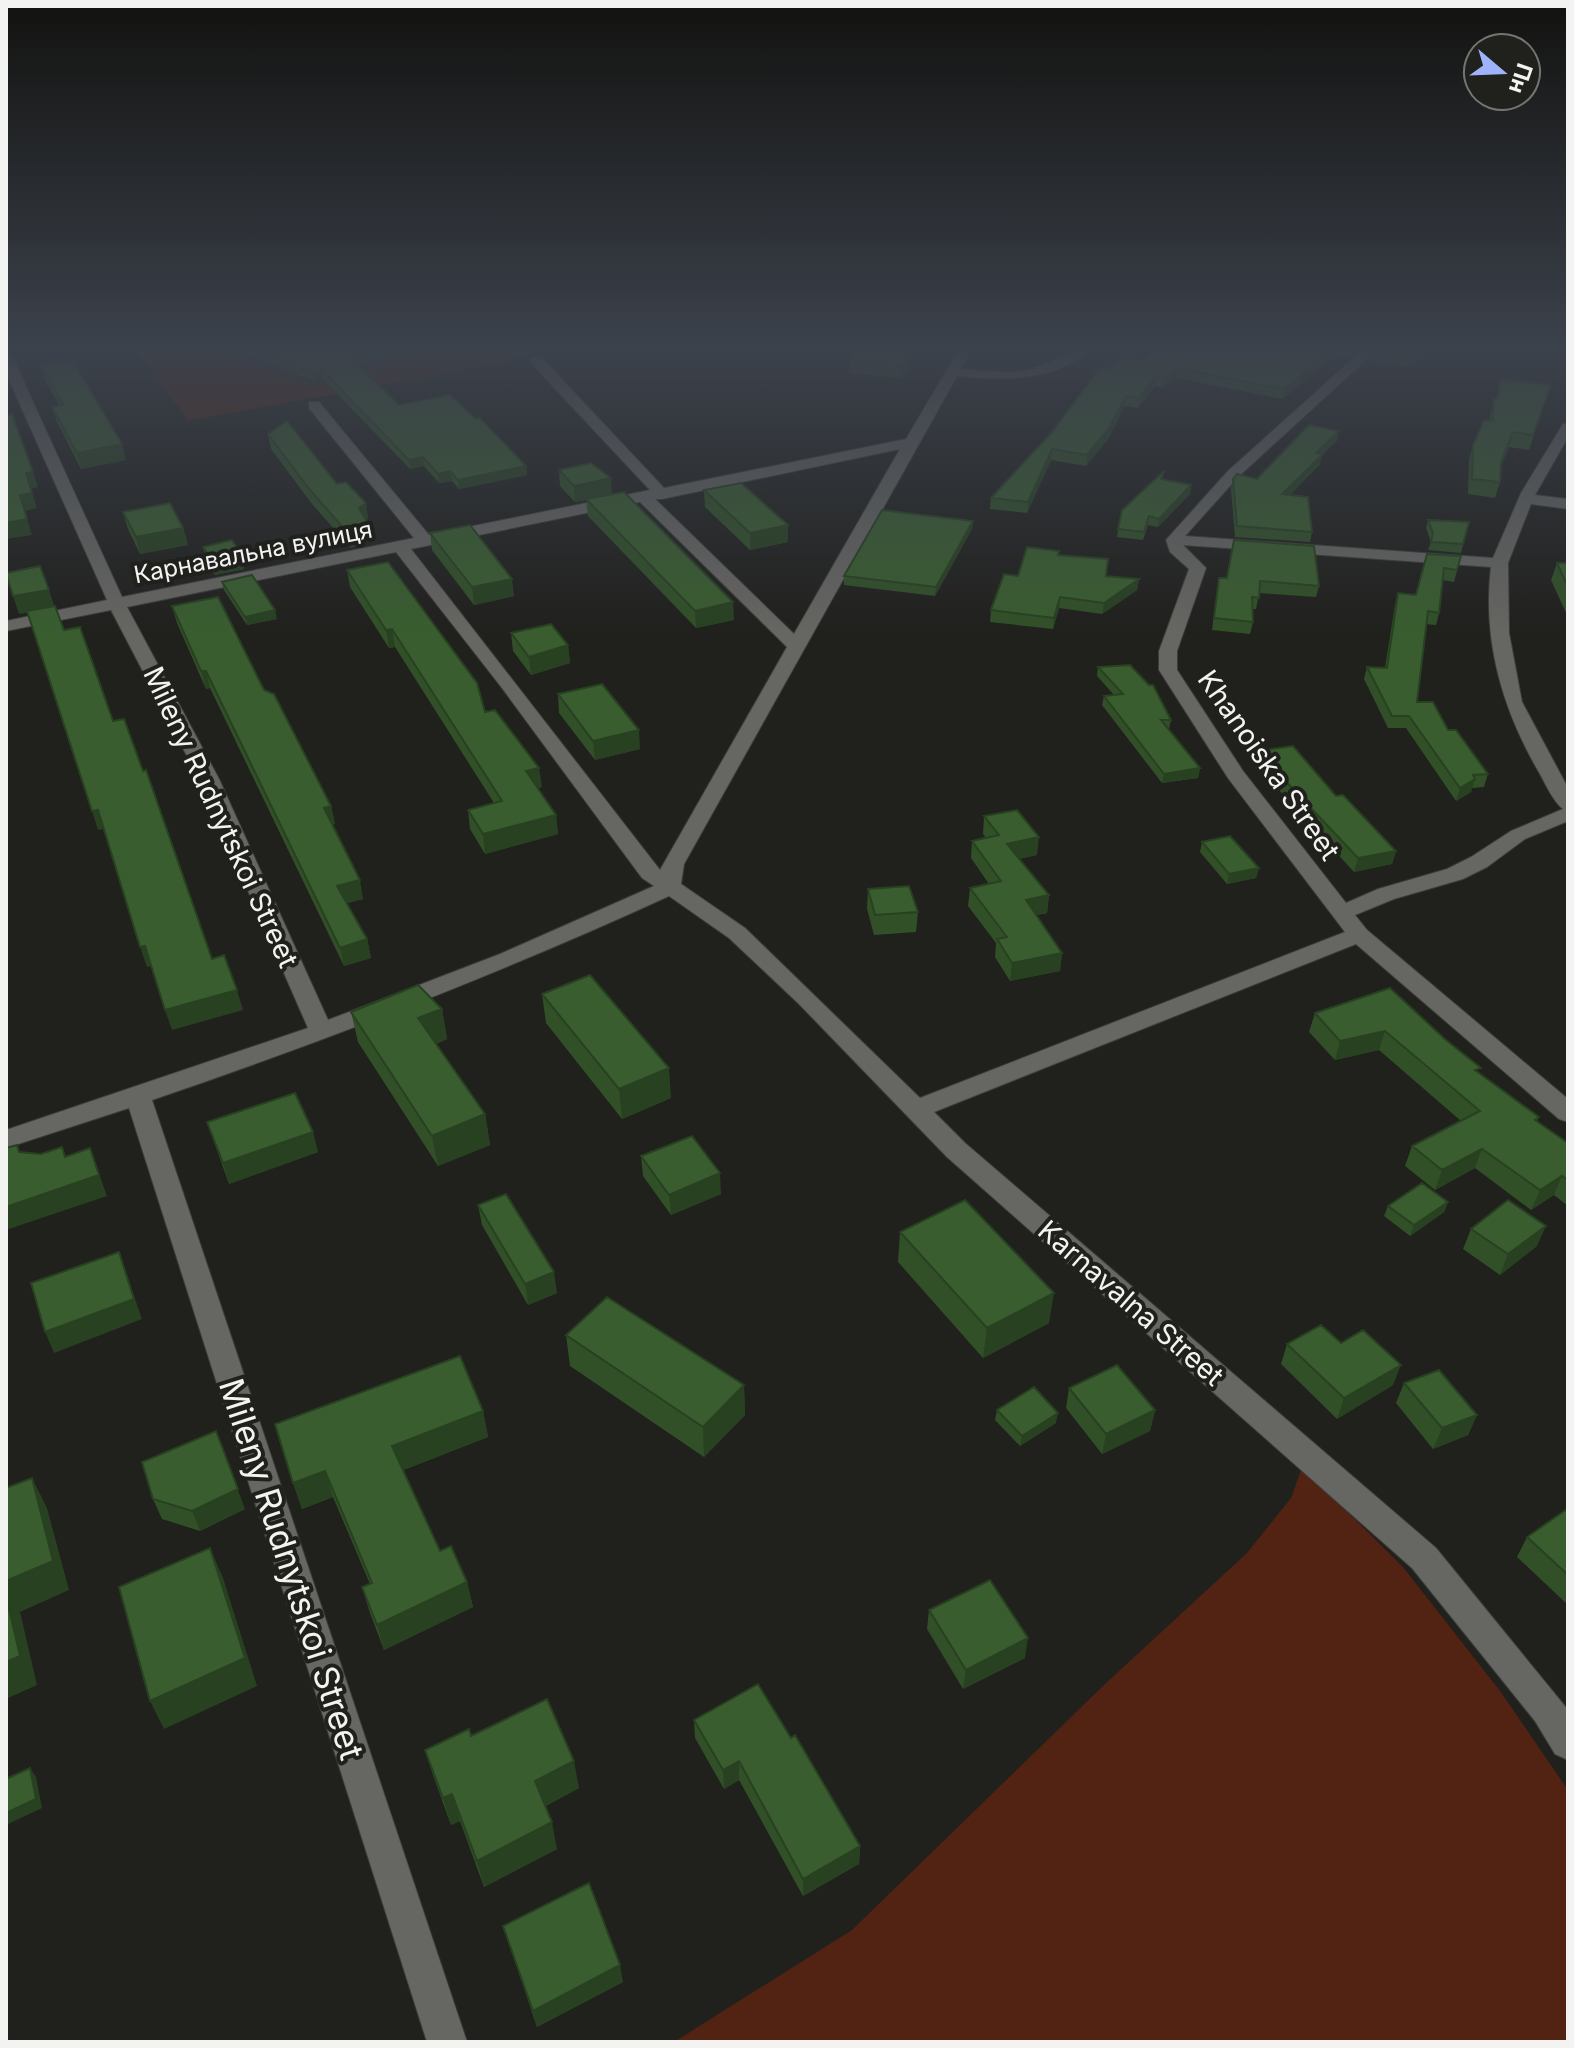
<svg xmlns="http://www.w3.org/2000/svg" width="1574" height="2048" viewBox="0 0 1574 2048" font-family="Inter,sans-serif">
<style>
.built{fill:#2a2a21}
.green{fill:#522312}
.lines{fill:none;stroke-linecap:round;stroke-linejoin:round}
.street-casing{stroke:#3d3d3a;stroke-width:2}
.street{fill:#666662;fill-rule:evenodd}
.wall{fill:#315028}
.shaded-wall{fill:#284121}
.building{fill:#395d2f;stroke:#284121;stroke-width:2}
.labels{text-anchor:middle;dominant-baseline:central;stroke-width:8;stroke-linejoin:round;paint-order:stroke}
.far-street-label{font-size:24px;fill:#f3f3f1;stroke:#20201d}
.street-label{font-size:28px;fill:#f3f3f1;stroke:#20201d}
.near-street-label{font-size:34px;fill:#f3f3f1;stroke:#20201d}
</style>
<rect width="100%" height="100%" fill="#20201d"/>
<path class="built" d="M210,346H433L315,386Z"/>
<path class="green" d="M134,346H210L315,386L433,346H551L507,362L188,421Z
M1302,1467L1403,1567L1500,1691L1568,1790V2042H674L852,1930L1105,1684L1247,1553L1291,1498Z"/>
<g class="lines">
<g class="street-casing">
<path id="street" d="M961,346H973L961,369C986,371 1013,375 1036,368C1057,361 1072,346 1094,346C1057,382 1005,381 957,376L684,864L681,884L745,928L920,1098L1345,932L1228,778L1159,670V651L1189,569L1170,552L1166,540L1228,471L1367,346H1381L1238,477L1185,536L1493,558L1521,493L1563,424L1568,423V437L1535,495L1568,499V509L1531,504L1508,563L1509,633L1522,702L1568,788V821L1525,839L1487,867L1463,879L1394,899L1355,915L1367,930L1568,1099V1122L1559,1119L1356,944L934,1112L965,1143L1436,1548L1568,1710V1760L1555,1754L1535,1721L1412,1568L947,1157L799,1004L729,938L669,896C499,974 328,1040 152,1100L467,2042H427L129,1108L6,1148V1130L308,1028L199,779L111,610L6,631V621L107,600L6,373V354L13,358L122,597L414,538L309,408V402H319L429,535L650,490L531,363V357H541L664,488L906,439ZM900,449L794,634L655,499H662ZM640,502L787,647L660,870L411,549ZM1183,545L1491,567C1482,641 1503,711 1540,774C1546,785 1553,801 1563,809L1511,831L1471,857L1447,869L1378,889L1346,903L1243,771L1177,670V651L1206,568ZM396,552L502,688L642,878L654,886L500,954L328,1020L219,779L127,607Z"/>
</g>
<use href="#street" class="street"/>
</g>
<path class="wall" d="M228,346H417L359,366L399,405L526,466L527,475L459,489L452,481L439,483L424,466L410,469L322,378L315,381Z
M862,346H922L901,378L850,373L851,361Z
M1161,346H1363L1351,356L1336,355L1282,399L1176,378L1163,388L1155,386L1138,408L1125,406L1108,439L1086,466L1051,460L1027,513L990,509L991,498L1109,368L1143,361Z
M1376,346H1432L1407,367L1370,360L1372,350Z
M41,366L126,460L81,469L57,422L52,407L60,406L45,381Z
M1501,379L1546,399L1529,450L1509,447L1500,468V482L1495,498L1468,494L1469,460L1473,445L1489,421L1494,398L1496,399Z
M268,434L337,484L366,503L368,518L366,520L372,540L351,548L312,504L271,449Z
M1337,441L1322,455L1320,464L1290,495L1312,532L1310,542L1235,537L1231,489L1233,479H1257Z
M559,470L612,494L734,620L696,628L588,516L586,500L575,502L560,486Z
M1164,471L1162,479L1191,485L1190,494L1158,527L1148,525L1143,540L1117,537L1118,529Z
M704,490L788,542L750,550L705,507Z
M123,512L183,528L188,545L140,554L128,529Z
M1428,520L1469,522L1461,553L1428,550L1431,542L1426,528Z
M973,521L972,529L935,596L844,585V576Z
M430,533L514,596L474,605L432,550Z
M203,547L240,552L244,569L215,575L207,564Z
M1059,551L1058,555L1106,576L1139,579L1137,590L1102,614L1059,608L1053,629L990,622L991,610L1018,576Z
M1427,554L1461,556L1454,582L1442,580L1439,613L1436,625L1426,624L1417,702L1448,730L1488,774L1484,787L1472,788L1471,792L1456,801L1406,728H1388L1364,679L1367,667L1385,668L1395,605L1398,593L1416,595Z
M1557,563H1568V617L1551,580Z
M347,570L485,712L542,787L538,788L556,815L558,834L485,854L470,829L468,810L494,803L395,647L389,648L350,587Z
M1219,578L1319,586L1316,597L1259,593L1256,609H1252L1253,622L1250,634L1212,630Z
M222,582L277,619L247,625L224,590Z
M172,606L264,690L331,806L335,824L332,825L363,899L347,903L367,939L371,958L344,966L210,688L206,689L177,623Z
M511,633L568,645L570,663L531,675L513,651Z
M1098,667L1171,720L1169,729H1168L1200,768L1198,778L1162,783L1102,705L1104,696L1114,695L1097,676Z
M558,694L640,749L595,760L559,713Z
M1257,751L1336,796L1396,851L1392,864L1354,872L1255,764Z
M984,816L1037,855L1019,859L1049,895L1047,913L1037,915L1062,953L1060,971L1010,981L995,957L996,943L968,906L970,888L989,884L971,858L972,841L986,838L983,834Z
M1202,842L1259,868L1256,878L1227,884L1200,852Z
M868,889L918,912L916,932L874,935L867,909Z
M1390,988L1479,1073L1539,1117L1537,1122L1568,1143V1206L1554,1195L1531,1210L1475,1168L1435,1190L1405,1166L1412,1146L1461,1121L1379,1050L1335,1060L1309,1032L1315,1013Z
M542,994L671,1098L622,1119L546,1023Z
M442,1009L447,1039L436,1044L485,1114L490,1145L438,1166L358,1042L351,1012Z
M207,1122L318,1152L229,1184Z
M641,1156L721,1194L671,1215L643,1176Z
M1448,1202L1444,1212L1410,1236L1384,1216L1388,1206Z
M478,1205L557,1293L528,1305L482,1225Z
M1471,1229L1537,1246L1500,1275L1463,1249Z
M900,1232L1049,1323L983,1358L898,1262Z
M566,1335L744,1385L745,1415L704,1457L570,1366Z
M1341,1343L1393,1385L1337,1419L1281,1364L1287,1344Z
M1404,1383L1477,1415L1468,1435L1433,1449L1396,1403Z
M1069,1388L1155,1410L1150,1431L1102,1454L1066,1408Z
M997,1410L1056,1423L1020,1446L995,1420Z
M483,1411L488,1437L403,1470L440,1551L467,1582L473,1607L384,1650L370,1613L362,1587L370,1584L333,1497L302,1509L293,1483Z
M153,1499L245,1509L200,1531L162,1519Z
M1568,1510V1605L1517,1557L1527,1537Z
M929,1610L1025,1658L963,1689L927,1629Z
M694,1720L791,1738L860,1846L859,1864L803,1896L739,1780L724,1789L695,1738Z
M471,1736L579,1788L545,1806L557,1849L484,1887L460,1821L451,1825L434,1778L425,1750Z
M503,1926L623,1982L537,2027Z"/>
<path class="shaded-wall" d="M391,346H417L353,368L352,359Z
M915,346H922L901,378V366Z
M1337,346H1338L1336,355L1282,399L1284,389Z
M1353,346H1363L1351,356Z
M1423,346H1432L1407,367L1409,357Z
M1177,368L1176,378L1163,388L1165,377Z
M321,369L322,378L315,381L313,372Z
M1156,376L1155,386L1138,408L1139,398Z
M1126,396L1125,406L1108,439L1086,466L1087,455Z
M1339,431L1337,441L1322,455L1320,464L1280,505L1282,494L1316,453Z
M1513,432L1509,447L1496,478L1501,462Z
M122,444L126,460L81,469L77,453Z
M1052,449L1051,460L1027,513L1028,502Z
M423,457L424,466L410,469L409,460Z
M526,466L527,475L459,489L458,480Z
M450,471L452,481L439,483L438,474Z
M33,472L38,487L30,489L26,473Z
M611,478L612,495L575,502L574,486Z
M1191,485L1190,494L1158,527L1159,519Z
M32,493L37,508L25,511L20,495Z
M366,503L368,518L361,523L359,508Z
M27,519L32,535L6,539V523Z
M973,521L972,529L935,596L936,587Z
M369,525L372,540L351,548L348,533Z
M788,525V542L750,550V533Z
M183,528L188,545L140,554L136,537Z
M240,552L244,569L215,575L211,558Z
M512,579L514,596L474,605L472,587Z
M1139,579L1137,590L1102,614L1104,603Z
M49,590L55,608L19,614L13,596Z
M1060,597L1059,608L1053,629L1054,618Z
M733,602L734,620L696,628L695,611Z
M275,610L277,619L247,625L245,617Z
M392,629L395,647L389,648L386,630Z
M568,645L570,663L531,675L529,657Z
M201,671H206L210,688L206,689Z
M639,730L640,749L595,760L593,741Z
M539,768L542,787L529,790L526,771Z
M1200,768L1198,778L1162,783L1164,774Z
M1475,779L1471,792L1456,801L1460,788Z
M331,806L335,824L328,826L324,808Z
M98,810L104,829L98,830L92,811Z
M556,815L558,834L485,854L483,834Z
M1039,837L1037,855L1005,861L1007,844Z
M1396,851L1392,864L1354,872L1358,858Z
M1259,868L1256,878L1227,884L1229,874Z
M360,880L363,899L341,905L337,886Z
M1049,895L1047,913L1024,918L1026,900Z
M367,939L371,958L344,966L340,948Z
M145,946L151,966L147,967L140,947Z
M1062,953L1060,971L1010,981L1012,963Z
M237,990L243,1010L172,1030L165,1010Z
M442,1009L447,1039L424,1048L418,1018Z
M1385,1031L1379,1050L1335,1060L1340,1041Z
M669,1068L671,1098L622,1119L619,1089Z
M485,1114L490,1145L438,1166L432,1136Z
M313,1132L318,1152L229,1184L223,1163Z
M90,1148L107,1196L6,1230V1207Z
M1482,1149L1475,1168L1435,1190L1442,1170Z
M720,1173L721,1194L671,1215L669,1195Z
M1562,1176L1554,1195L1531,1210L1540,1190Z
M1448,1202L1444,1212L1410,1236L1414,1225Z
M1546,1226L1537,1246L1500,1275L1508,1254Z
M119,1252L142,1319L54,1353L45,1332Z
M554,1272L557,1293L528,1305L525,1284Z
M1054,1293L1049,1323L983,1358L987,1328Z
M1401,1365L1393,1385L1337,1419L1344,1398Z
M744,1385L745,1415L704,1457L703,1427Z
M1155,1410L1150,1431L1102,1454L1106,1434Z
M483,1411L488,1437L399,1472L392,1446Z
M1058,1413L1056,1423L1020,1446L1022,1436Z
M1477,1415L1468,1435L1433,1449L1442,1428Z
M216,1431L245,1509L200,1531L192,1511Z
M325,1471L333,1497L302,1509L293,1483Z
M32,1478L47,1508L69,1590L20,1612L37,1685L6,1699V1581Z
M210,1548L223,1578L257,1686L164,1729L150,1701Z
M467,1582L473,1607L384,1650L377,1625Z
M1028,1638L1025,1658L963,1689L966,1670Z
M574,1761L579,1788L541,1809L535,1781Z
M739,1761V1780L724,1789L723,1770Z
M30,1768L36,1777L42,1808L6,1825V1813Z
M452,1794L460,1821L451,1825L443,1798Z
M552,1822L557,1849L484,1887L477,1861Z
M860,1846L859,1864L803,1896V1879Z
M620,1965L623,1982L537,2027L533,2011Z"/>
<path class="building" d="M247,346H391L352,359L399,405L450,395L476,419L480,418L526,466L458,480L450,471L438,474L423,457L409,460L321,369L313,372Z
M862,346H915L901,366L851,361Z
M1161,346H1337L1284,389L1177,368L1165,377L1156,376L1139,398L1126,396L1109,428L1087,455L1052,449L1028,502L991,498L1053,431L1100,367L1109,368L1126,357L1143,361Z
M1376,346H1423L1409,357L1372,350Z
M73,361L122,444L77,453L52,407L64,405L41,366Z
M1501,379L1551,385L1533,435L1513,432L1501,462L1500,482L1472,479L1473,445L1484,420L1492,421L1494,398L1498,399Z
M6,413L7,415L12,414L33,472L26,473L32,493L20,495L27,519L6,523Z
M287,421L337,484L346,482L366,503L359,508L369,525L348,533L310,490L268,434Z
M1309,425L1339,431L1316,453L1323,454L1282,494L1308,497L1312,532L1237,526L1233,479L1237,474L1257,479Z
M591,463L611,478L574,486L559,470Z
M1164,471L1161,479L1191,485L1159,519L1149,516L1144,532L1118,529L1122,510Z
M741,483L788,525L750,533L704,490Z
M624,492L733,602L695,611L586,499Z
M170,503L183,528L136,537L123,512Z
M882,510L973,521L936,587L844,576Z
M1428,520L1469,522L1463,544L1431,542L1433,533Z
M470,525L512,579L472,587L430,533Z
M232,540L240,552L211,558L203,547Z
M1234,540L1314,546L1319,586L1260,581L1259,598L1252,597L1253,622L1214,618L1219,578H1227Z
M1027,547L1059,551L1058,555L1108,559L1106,576L1139,579L1104,603L1060,597L1054,618L991,610L1004,574L1018,576Z
M1427,554L1461,556L1457,570L1444,568L1439,613L1428,611L1417,702H1433L1448,730H1456L1488,774L1473,775L1475,779L1460,788L1409,716H1392L1367,667L1387,668L1398,593L1416,595Z
M388,562L477,683L485,712L495,710L539,768L526,771L556,815L483,834L468,810L502,801L392,629L386,630L347,570Z
M1557,563H1568V587Z
M40,566L49,590L13,596L6,573Z
M252,575L275,610L245,617L222,582Z
M218,597L264,690L274,694L331,806L324,808L360,880L337,886L367,939L340,948L206,671H201L172,606Z
M55,606L64,630L80,627L113,721L124,719L143,771L146,770L212,959L224,955L237,990L165,1010L145,946L140,947L98,810L92,811L27,611Z
M551,624L568,645L529,657L511,633Z
M1130,665L1149,685H1153L1171,720H1161L1200,768L1164,774L1104,696L1123,694L1098,667Z
M602,684L639,730L593,741L558,694Z
M1293,746L1336,796L1343,795L1396,851L1358,858L1257,751Z
M1017,810L1039,837L1007,844L1049,895L1026,900L1062,953L1012,963L997,939L1007,937L970,888L1001,881L972,841L999,835L984,816Z
M1230,836L1259,868L1229,874L1202,842Z
M909,886L918,912L875,915L868,889Z
M590,975L669,1068L619,1089L542,994Z
M418,985L442,1009L418,1018L485,1114L432,1136L351,1012Z
M1390,988L1446,1040L1481,1068L1475,1070L1539,1117L1535,1120L1568,1143V1180L1562,1176L1540,1190L1482,1149L1442,1170L1412,1146L1480,1111L1385,1031L1340,1041L1315,1013Z
M295,1093L313,1132L223,1163L207,1122Z
M692,1136L720,1173L669,1195L641,1156Z
M17,1145L19,1152L41,1154L62,1147L65,1157L90,1148L99,1175L6,1207V1148Z
M1422,1183L1448,1202L1414,1225L1388,1206Z
M506,1194L554,1272L525,1284L478,1205Z
M965,1200L1054,1293L987,1328L900,1232Z
M1508,1200L1546,1226L1508,1254L1471,1229Z
M119,1252L134,1299L45,1332L31,1283Z
M607,1297L744,1385L703,1427L566,1335Z
M1321,1325L1341,1343L1363,1330L1401,1365L1344,1398L1287,1344Z
M460,1356L483,1411L392,1446L440,1551L451,1546L467,1582L377,1625L362,1587L372,1583L325,1471L293,1483L275,1424Z
M1117,1365L1155,1410L1106,1434L1069,1388Z
M1439,1370L1477,1415L1442,1428L1404,1383Z
M1034,1387L1058,1413L1022,1436L997,1410Z
M216,1431L238,1489L192,1511L153,1499L142,1462Z
M32,1478L53,1561L6,1581V1488Z
M1567,1509L1568,1510V1575L1527,1537Z
M210,1548L245,1658L150,1701L119,1587Z
M990,1580L1028,1638L966,1670L929,1610Z
M6,1596L20,1656L6,1662Z
M758,1684L791,1738L795,1735L860,1846L803,1879L739,1761L723,1770L694,1720Z
M547,1699L574,1761L535,1781L552,1822L477,1861L452,1794L443,1798L425,1750L469,1729L471,1736Z
M30,1768L36,1799L6,1813V1779Z
M589,1883L620,1965L533,2011L503,1926Z"/>
<linearGradient id="sky" x2="0" y2="1"><stop stop-color="#121210"/><stop offset="0.55" stop-color="#3c424c"/><stop offset="1" stop-color="#3c424c" stop-opacity="0"/></linearGradient>
<rect width="1574" height="633" fill="url(#sky)"/>
<g class="labels">
<g class="far-street-label">
<text transform="translate(253 552) rotate(-11)">Карнавальна вулиця</text>
</g>
<g class="street-label">
<text transform="translate(1269 765) rotate(55)">Khanoiska Street</text>
<text transform="translate(221 817) rotate(65)">Mileny Rudnytskoi Street</text>
<text transform="translate(1131 1303) rotate(41)">Karnavalna Street</text>
</g>
<g class="near-street-label">
<text transform="translate(292 1569) rotate(72)">Mileny Rudnytskoi Street</text>
</g>
</g>
<rect width="1574" height="2048" fill="none" stroke="#f3f3f1" stroke-width="16"/>
<g transform="translate(1502 72) rotate(109)"><circle r="38" fill="#20201d" stroke="#747472" stroke-width="2"/>
<path d="M0-6L14 30L0 20L-14 30Z" fill="#9fb3fd"/>
<text y="-12" font-size="22" font-weight="bold" text-anchor="middle" fill="#f3f3f1">Пн</text>
</g>
</svg>
